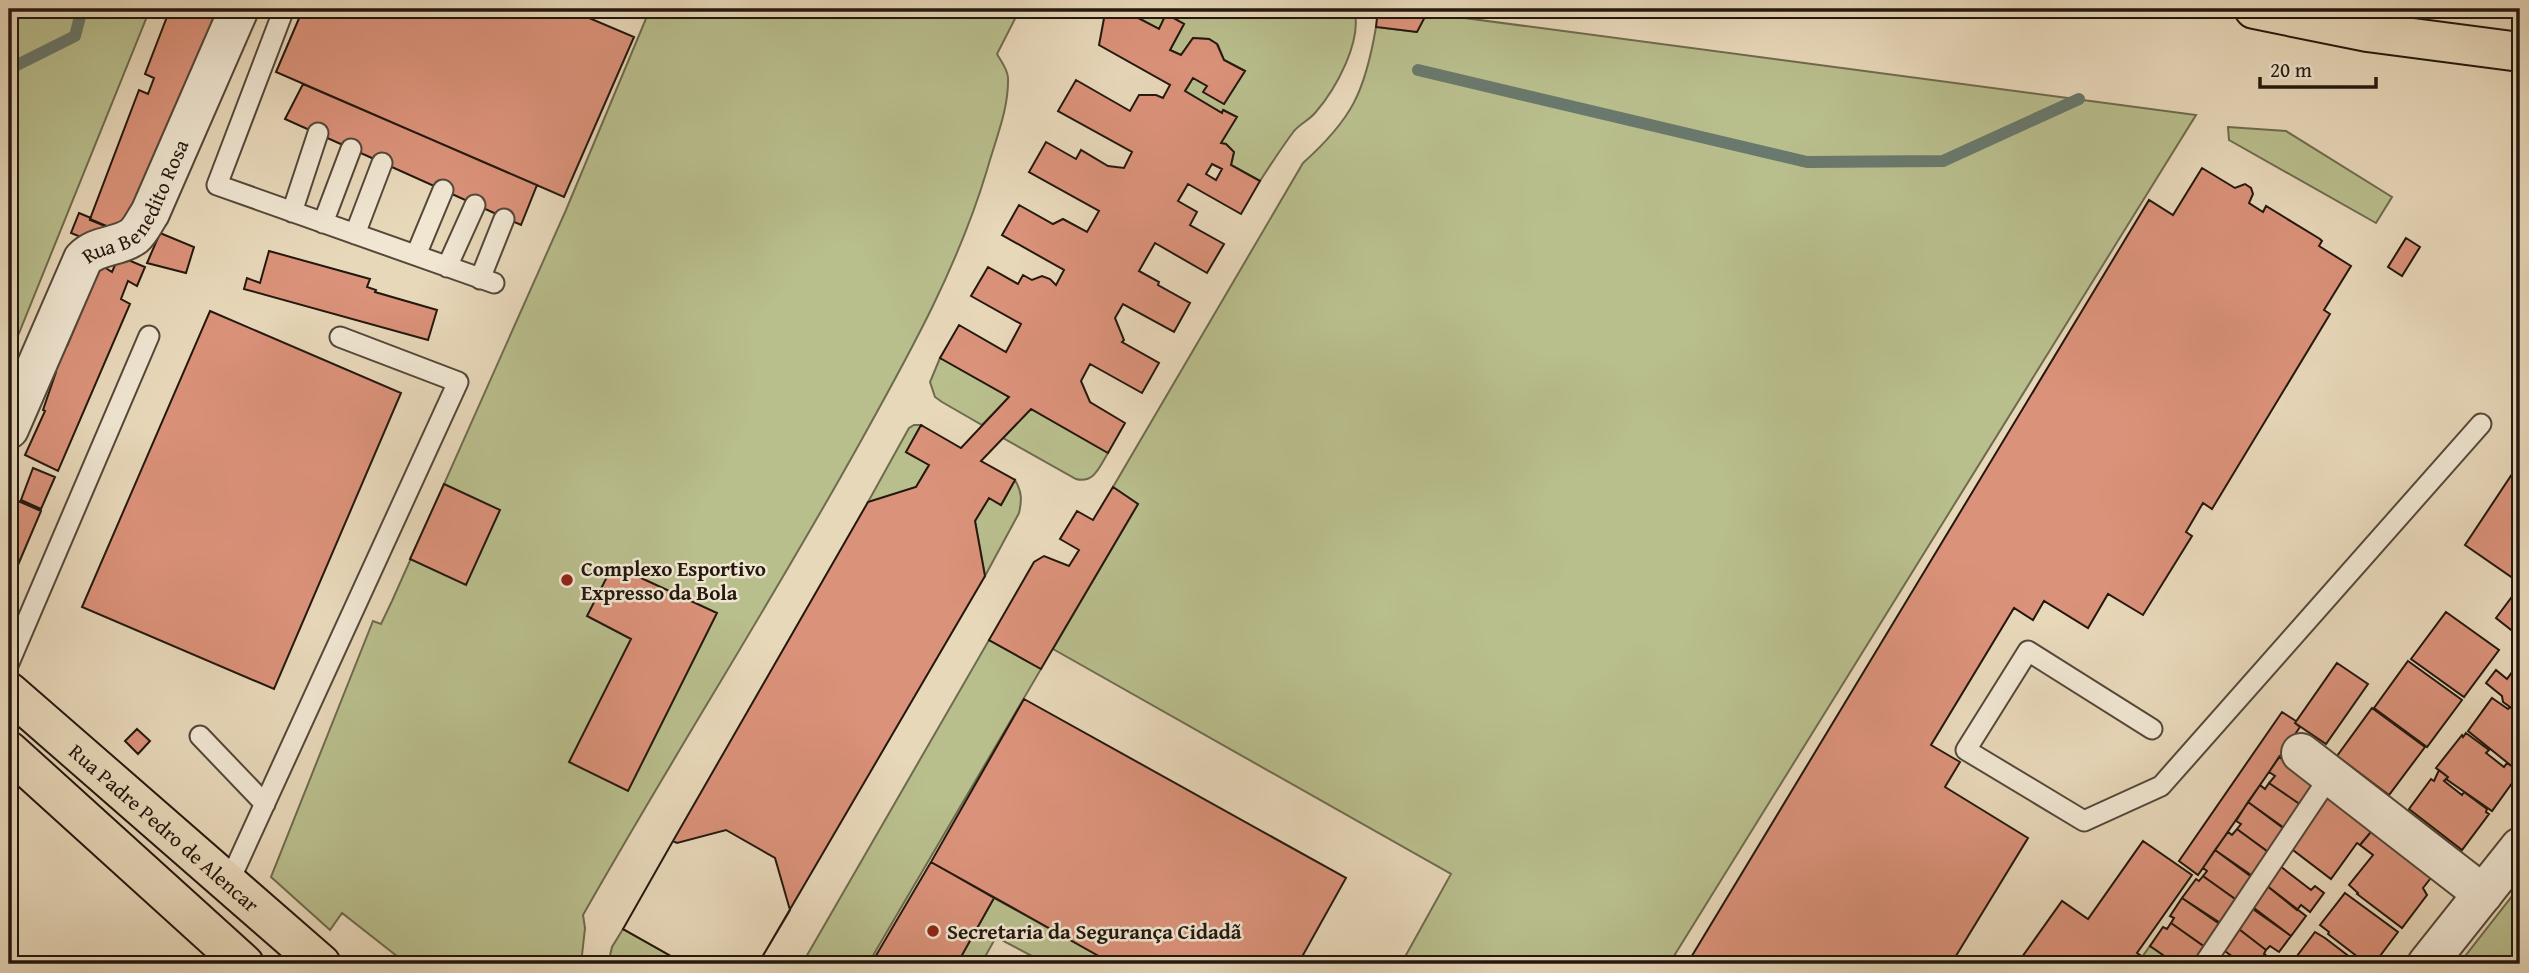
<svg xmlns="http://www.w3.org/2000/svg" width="2529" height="973" viewBox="0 0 2529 973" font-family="'Gentium Book Plus',serif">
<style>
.green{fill:#b9be8d;stroke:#6e6b4e;stroke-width:2}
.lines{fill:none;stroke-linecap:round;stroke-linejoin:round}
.stream{stroke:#69796d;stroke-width:12}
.building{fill:#db927a;stroke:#23180e;stroke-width:2;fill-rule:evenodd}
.service-casing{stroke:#544839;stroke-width:23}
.minor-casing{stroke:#544839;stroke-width:42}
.primary-casing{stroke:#23180e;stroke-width:42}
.trunk-casing{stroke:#23180e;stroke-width:42}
.service{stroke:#f0e6d2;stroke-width:19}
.minor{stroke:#f0e6d2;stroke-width:38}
.primary{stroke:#e8d8ba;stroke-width:38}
.trunk{stroke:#e8d8ba;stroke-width:38}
.poi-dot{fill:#8f2418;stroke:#f0e6d2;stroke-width:2.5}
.labels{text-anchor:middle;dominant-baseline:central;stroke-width:5;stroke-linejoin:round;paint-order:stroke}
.street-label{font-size:21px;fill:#23180e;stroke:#f0e6d2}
.poi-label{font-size:21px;font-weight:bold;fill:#23180e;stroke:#f0e6d2;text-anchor:start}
</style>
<rect width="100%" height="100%" fill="#e8d8ba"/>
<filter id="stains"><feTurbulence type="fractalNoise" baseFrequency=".00286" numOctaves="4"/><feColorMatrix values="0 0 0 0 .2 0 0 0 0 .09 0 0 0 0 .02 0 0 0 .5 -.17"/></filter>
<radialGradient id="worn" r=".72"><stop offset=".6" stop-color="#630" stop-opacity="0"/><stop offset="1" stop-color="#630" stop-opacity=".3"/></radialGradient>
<path class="green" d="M9,9H150L9,358Z
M650,9H1020L997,54C1001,61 1008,70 1008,78C1009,109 995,141 987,170C957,270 907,358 857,448C769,606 672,758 583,915L585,928L581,964H407L342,913L330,930L271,877L373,621L381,624L392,601L566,210Z
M1121,9H1354C1363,40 1336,89 1315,113C1309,120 1300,124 1294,131C1282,147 1271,164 1260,181L1231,165L1234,152L1226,144L1221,143L1236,117L1224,110L1222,113L1185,91L1193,78L1207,86L1204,92L1224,104L1245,71L1224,60L1218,45L1209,39L1193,38L1181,55L1170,50L1184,24L1167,14L1159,29Z
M1427,13L2196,115L1669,964H1401L1451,874L1053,649L1138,504L1113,487L1303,163C1352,119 1365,92 1376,27L1416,32Z
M2228,127L2286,131L2392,197L2376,223L2229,140Z
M940,358L1009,397L982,425L942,402L935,397L930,382Z
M1031,409L1108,453C1100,466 1094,484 1076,479L1003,438Z
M914,425H921L906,452L929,465L916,487L868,502L909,428Z
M1015,480C1022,492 1022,500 1019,513L985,576L975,521L989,498L1001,505Z
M989,640L1041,669L868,964H802Z
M2520,886V964H2459Z
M994,898L1114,964H1047L996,937L981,964H957Z
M623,929L685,964H608L612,947Z
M2150,946L2176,964H2137Z"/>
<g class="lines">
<path class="stream" d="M9,67H13L75,36L82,9
M1418,70L1807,162L1943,161L2079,99"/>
</g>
<path class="building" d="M170,9H235L125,234L90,219L139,90L148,94L154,78L145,74Z
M303,9H568L634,37L564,197L276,72Z
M1069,9H1121L1159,29L1166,14L1184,24L1170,50L1181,55L1193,38L1209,39L1217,44L1224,60L1245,71L1224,104L1203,92L1207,86L1193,78L1185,91L1222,113L1223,110L1237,117L1221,143L1226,144L1234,152L1231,165L1260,181L1241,214L1188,184L1178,201L1197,212L1190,225L1224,244L1207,273L1155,243L1139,271L1159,282L1158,285L1190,303L1174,332L1123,304L1115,318L1124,340L1122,342L1159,363L1142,393L1090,364L1081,381L1090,402L1125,423L1108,453L1031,409L981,461L1015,480L1001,505L989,498L975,521L985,576L758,964H685L623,929L673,841L868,502L916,487L929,465L906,452L921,425L961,448L1009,397L940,358L959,325L1006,352L1021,324L971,296L988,267L1018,284L1023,275L1032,280L1042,276L1050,279L1056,285L1064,270L1002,235L1019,205L1053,224L1063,219L1087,232L1099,211L1029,172L1046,142L1076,159L1081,150L1108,166L1124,168L1132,152L1058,111L1076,80L1130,111L1139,95H1156L1163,98L1170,85L1099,45L1105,13ZM1212,164L1222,169L1216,180L1206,174Z
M1378,9H1386L1427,13L1417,32L1376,27Z
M303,84L537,185L521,225L285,119Z
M2202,168L2235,188L2245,184L2251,188L2253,194L2249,203L2263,212L2266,206L2320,239L2322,241L2319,246L2351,266L2324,310L2330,314L2212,509L2203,503L2186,532L2192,536L2143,615L2108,594L2088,628L2044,601L2033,620L2014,608L1931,745L1960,762L1945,787L2028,838L1951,964H1687L2149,200L2173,215Z
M79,213L91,218L90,220L125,234L88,240L71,233Z
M160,233L194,247L186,273L147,263Z
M2406,238L2420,247L2402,276L2388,267Z
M269,251L370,279L367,287L376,290L375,292L437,310L428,340L244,289L247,278L260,283Z
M121,257L145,267L137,286L128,281L121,299L130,304L58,471L25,455L45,411L43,410L56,372L54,371L64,346H67L101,265L112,272L118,258Z
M210,311L401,393L274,689L82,607Z
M2520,462V583L2465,545Z
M33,468L55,477L41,509L21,500Z
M444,484L500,510L466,585L410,559Z
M1113,487L1138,504L1041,669L989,640L1034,562L1044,556L1069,566L1079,550L1060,539L1077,511L1093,520Z
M9,497L41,511L9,586Z
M613,565L717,613L628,791L569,762L631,639L587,616Z
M2520,586V637L2496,618Z
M2446,612L2499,650L2464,697L2411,659Z
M2408,661L2462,700L2427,747L2374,708Z
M2520,661V714L2503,702L2502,696L2486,683L2496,670L2507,679Z
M2337,663L2368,684L2326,744L2295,723Z
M2492,698L2508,709L2510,707L2520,714L2519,772L2468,731Z
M1024,699L1346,878L1298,964H1113L931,862Z
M2372,708L2425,747L2389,795L2337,756Z
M2282,712L2296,721L2295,723L2300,727L2198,875L2179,861Z
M137,729L150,741L138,754L125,741Z
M2466,733L2489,750L2486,753L2504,767L2507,763L2520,772L2492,811L2446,779L2448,777L2436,768L2462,735L2463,737Z
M2279,757L2319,785L2304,807L2269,783L2275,776L2269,772Z
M2439,770L2448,777L2444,781L2462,795L2464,792L2487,809L2486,812L2489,814L2462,850L2409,809L2431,779L2434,781Z
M2269,783L2304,807L2287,830L2248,802L2260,785L2265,789Z
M2326,790L2375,827L2360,845L2357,843L2331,879L2285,844Z
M2248,802L2287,831L2271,854L2237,829L2241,824L2236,821Z
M2375,827L2434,874L2423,888L2427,895L2402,928L2357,894L2358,893L2349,885L2373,855L2360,845Z
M2237,829L2271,854L2254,877L2215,850L2228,832L2232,835Z
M726,830L775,858L790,910L758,964H685L623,929L673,841L677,843Z
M2143,841L2192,875L2137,953L2140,955L2133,964H2017L2062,901L2088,919Z
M2215,850L2253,878L2238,901L2203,876L2207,871L2203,868Z
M931,862L994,898L957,964H871Z
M2280,866L2311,890L2315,886L2324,893L2310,912L2301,905L2297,910L2266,885Z
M2203,876L2238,901L2222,924L2182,898L2196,879L2199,881Z
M2266,885L2306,916L2291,936L2250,905Z
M2345,893L2398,932L2374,964H2367L2328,934L2329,932L2320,925Z
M2182,898L2221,925L2205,947L2171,923L2174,918L2170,916Z
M2250,907L2291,936L2279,952L2270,946L2266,950L2235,926Z
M2171,923L2205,947L2193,964H2176L2150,946L2163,927L2167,929Z
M2235,926L2266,950L2264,954L2273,960L2270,964H2243L2219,947Z
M2315,932L2325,938L2359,964H2291Z"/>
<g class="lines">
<g class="service-casing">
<path id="service" d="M284,9L217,185L494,283
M292,212L318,133
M323,223L351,149
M355,234L382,163
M416,255L443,190
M447,267L475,205
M480,279L504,219
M9,663L149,336
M2152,729L2028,651L1966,750L2084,821L2161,786L2481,424
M200,736L265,804
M228,884L458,382L340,337
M2204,964L2330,776"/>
</g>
<g class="minor-casing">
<g id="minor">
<path id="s1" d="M9,429L83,259C97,244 118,248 134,236C141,230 145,220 150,213L239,9"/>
<path d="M2301,753L2483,894"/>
<path d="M2427,964L2520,847"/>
</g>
</g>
<g class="primary-casing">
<g id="primary">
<path id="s2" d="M9,692L321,964"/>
<path d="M9,751L244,964"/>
</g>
</g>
<g class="trunk-casing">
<path id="trunk" d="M2254,9L2367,32L2520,52"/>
</g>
<use href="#service" class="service"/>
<use href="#minor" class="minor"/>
<use href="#primary" class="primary"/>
<use href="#trunk" class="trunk"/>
</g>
<g class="poi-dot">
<circle cx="567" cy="580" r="7"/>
<circle cx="933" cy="931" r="7"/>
</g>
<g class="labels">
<g class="street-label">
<text stroke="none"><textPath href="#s1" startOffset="268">Rua Benedito Rosa</textPath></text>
<text stroke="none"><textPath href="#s2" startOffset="206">Rua Padre Pedro de Alencar</textPath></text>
</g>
<g class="poi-label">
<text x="581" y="568">Complexo Esportivo<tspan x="581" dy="24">Expresso da Bola</tspan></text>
<text x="947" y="931">Secretaria da Segurança Cidadã</text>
</g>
</g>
<rect width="2529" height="973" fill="none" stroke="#e8d8ba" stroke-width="35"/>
<rect x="10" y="10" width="2508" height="952" fill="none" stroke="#23180e" stroke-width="3.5"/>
<rect x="18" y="18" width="2494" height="938" fill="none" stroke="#23180e" stroke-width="2"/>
<path d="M2260 77v10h116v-10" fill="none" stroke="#23180e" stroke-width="3.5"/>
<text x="2270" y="77" font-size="21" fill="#23180e" stroke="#f0e6d2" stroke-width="5" paint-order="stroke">20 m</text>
<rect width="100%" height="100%" filter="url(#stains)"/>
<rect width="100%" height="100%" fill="url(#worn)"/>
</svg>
